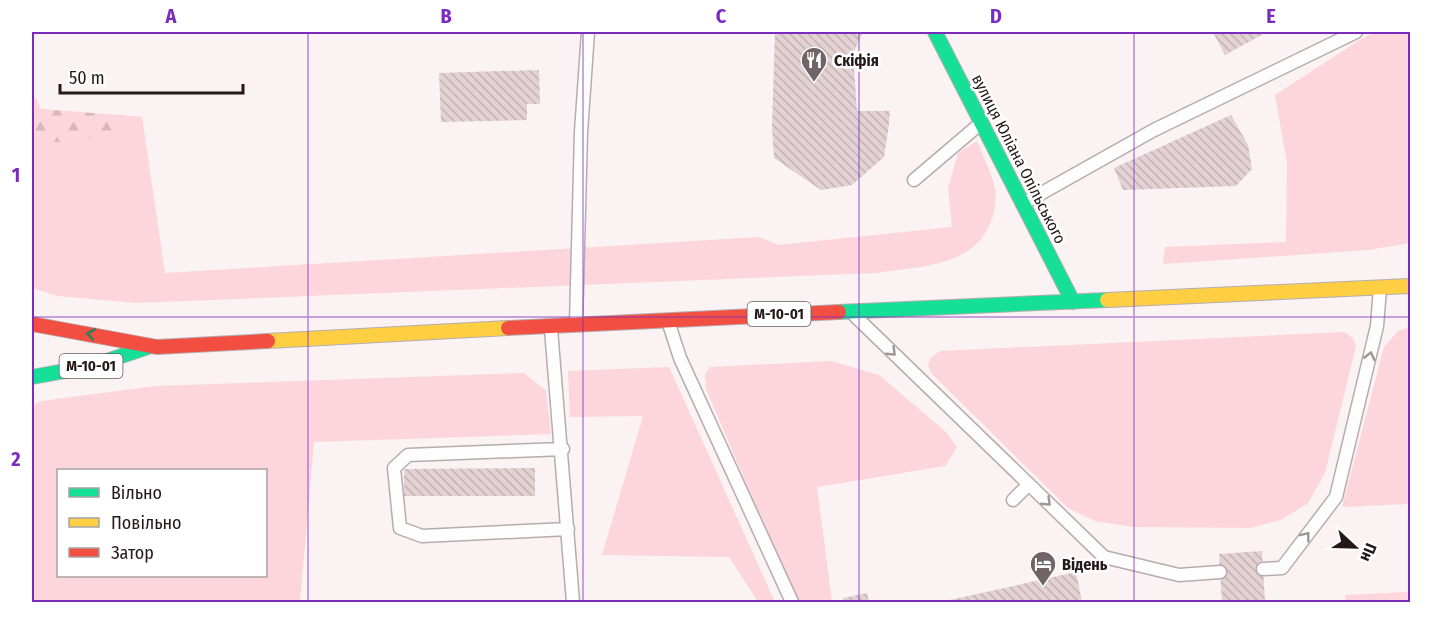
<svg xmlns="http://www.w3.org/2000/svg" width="1442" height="634" viewBox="0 0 1442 634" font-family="'Fira Sans Condensed',sans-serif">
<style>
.green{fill:#fdd5dc;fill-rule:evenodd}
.forest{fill:url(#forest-firs)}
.building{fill:url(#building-back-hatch)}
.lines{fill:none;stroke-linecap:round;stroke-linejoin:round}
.lane-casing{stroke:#b6acad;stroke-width:15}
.fast-casing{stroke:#b6acad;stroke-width:16}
.slow-casing{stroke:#b6acad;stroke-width:16}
.jam-casing{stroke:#b6acad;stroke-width:16}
.lane{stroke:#fefdfd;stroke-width:12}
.fast{stroke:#16e098;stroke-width:14}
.slow{stroke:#ffcf43;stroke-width:14}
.jam{stroke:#f24e42;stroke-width:14}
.oneway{stroke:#1d865f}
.oneway2{stroke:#9c9697}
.grid{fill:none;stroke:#7b2cbf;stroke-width:1.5;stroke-opacity:0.55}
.labels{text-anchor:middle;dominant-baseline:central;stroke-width:5;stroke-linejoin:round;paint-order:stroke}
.shield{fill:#fff;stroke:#665d5f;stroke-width:1.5}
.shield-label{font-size:15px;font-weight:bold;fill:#25181a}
.poi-label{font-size:16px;font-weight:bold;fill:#25181a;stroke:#fff;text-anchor:start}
.street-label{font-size:16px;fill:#25181a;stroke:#fff}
.neatline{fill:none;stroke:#7b2cbf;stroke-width:2}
.grid-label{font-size:20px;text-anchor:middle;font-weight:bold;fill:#7b2cbf}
</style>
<defs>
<pattern id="forest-firs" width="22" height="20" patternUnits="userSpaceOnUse" patternTransform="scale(1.5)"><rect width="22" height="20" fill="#fdd5dc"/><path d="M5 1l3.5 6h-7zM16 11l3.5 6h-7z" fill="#d9b6bc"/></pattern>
<pattern id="building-back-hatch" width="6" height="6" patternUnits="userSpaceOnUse" patternTransform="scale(1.5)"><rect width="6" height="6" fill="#e4d1d4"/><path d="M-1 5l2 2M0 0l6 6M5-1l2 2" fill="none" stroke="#c3b3b5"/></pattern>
</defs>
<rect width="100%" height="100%" fill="#faf2f3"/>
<path class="green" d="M1376,32H1410V243L1369,250L1163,264L1165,247L1286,242L1287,163L1275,95L1361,39Z
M32,92L41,109L142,117L165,273L759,237L778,245L952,227L948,188L958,153L977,141C983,157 992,173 995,189C997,199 995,212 991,221C974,268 918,266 876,273L136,303L58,296L32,288Z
M1410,327V504L1342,507L1384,347L1398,331Z
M1344,332L1353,338L1356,346L1325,473L1308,503L1281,520L1250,528L1133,527L1095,521L1068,508L932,374L928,366L930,358L940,351Z
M831,361L879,375L946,432L957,447L945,466L817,487L832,602H799L768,535L706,389L705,374L710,367Z
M669,367L775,602H758L729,557L602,555L643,416L570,417L568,371Z
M524,373L546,391L551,434L314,442L300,602H32V406L41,401L156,386ZM266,470V576H58V470Z
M1410,592V602H1346L1345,595Z"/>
<path class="forest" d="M32,92L41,109L142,117L109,136L61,142L32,141Z"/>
<path class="building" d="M775,32H863L853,54L857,111H890L889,124L884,157L852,185L821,190L774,158L772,126Z
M1213,32H1267L1225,55Z
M539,70L540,104H527V120L441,122L439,73Z
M1231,115L1248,145L1252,169L1236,186L1123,190L1114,168Z
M535,468V496H404V469Z
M1262,551L1265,602H1222L1219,554Z
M1076,572L1082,602H941Z
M867,593L869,602H844L843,598Z"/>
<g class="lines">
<g class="lane-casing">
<path id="lane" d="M914,180L981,123
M1024,203L1154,130L1356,32
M855,316L1104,557L1179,575L1220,572
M668,321L680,358L792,602
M576,324L581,132L588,32
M551,329L573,602
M563,449L408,455L394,468L400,528L422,536L568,529
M1013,500L1029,484
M1263,569L1282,568L1336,497L1377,326L1380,288"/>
</g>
<g class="fast-casing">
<path id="fast" d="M935,32L1073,302
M839,312L1107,300
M32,377L92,366L148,347"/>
</g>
<g class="slow-casing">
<path id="slow" d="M1107,300L1410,286
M268,341L508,328"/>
</g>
<g class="jam-casing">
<path id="jam" d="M32,324L157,347L268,341
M508,328L839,312"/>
</g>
<use href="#lane" class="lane"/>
<use href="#fast" class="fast"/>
<use href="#slow" class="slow"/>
<use href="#jam" class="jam"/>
</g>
<defs><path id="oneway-chevron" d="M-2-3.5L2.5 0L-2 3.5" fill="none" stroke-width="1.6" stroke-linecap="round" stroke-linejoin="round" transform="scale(1.5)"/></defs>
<use class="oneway" href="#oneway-chevron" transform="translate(91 334) rotate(-170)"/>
<g class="oneway2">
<use href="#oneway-chevron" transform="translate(892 352) rotate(44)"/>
<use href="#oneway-chevron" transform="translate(1370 356) rotate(-77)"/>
<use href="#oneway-chevron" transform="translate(1047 502) rotate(44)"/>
<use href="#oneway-chevron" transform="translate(1306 536) rotate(-52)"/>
</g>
<path class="grid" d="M308,32V602M583,32V602M859,32V602M1134,32V602M32,317H1410"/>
<defs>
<g id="restaurant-pin" transform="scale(1.35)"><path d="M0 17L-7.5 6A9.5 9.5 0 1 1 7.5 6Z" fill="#706466" stroke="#fff"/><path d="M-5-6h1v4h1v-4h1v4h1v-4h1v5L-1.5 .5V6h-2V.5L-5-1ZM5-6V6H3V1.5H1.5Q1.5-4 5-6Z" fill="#fff"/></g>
<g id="hotel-pin" transform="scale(1.35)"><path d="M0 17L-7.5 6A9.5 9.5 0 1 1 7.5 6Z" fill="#706466" stroke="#fff"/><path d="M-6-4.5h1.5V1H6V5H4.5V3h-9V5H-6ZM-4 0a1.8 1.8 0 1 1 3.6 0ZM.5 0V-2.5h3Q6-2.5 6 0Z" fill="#fff"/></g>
</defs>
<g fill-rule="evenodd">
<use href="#restaurant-pin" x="814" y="60"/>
<use href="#hotel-pin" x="1043" y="564"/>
</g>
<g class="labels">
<g class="shield">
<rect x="747.5" y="302" width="63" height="24" rx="4.5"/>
<rect x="59.5" y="354" width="63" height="24" rx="4.5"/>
</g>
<g class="shield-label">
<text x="779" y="314">М-10-01</text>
<text x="91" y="366">М-10-01</text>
</g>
<g class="poi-label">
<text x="834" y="60">Скіфія</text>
<text x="1062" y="564">Відень</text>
</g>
<g class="street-label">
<text transform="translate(1019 159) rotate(63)">вулиця Юліана Опільського</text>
</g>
</g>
<rect width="1442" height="634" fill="none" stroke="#ffffff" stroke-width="66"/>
<rect x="57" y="469" width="210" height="108" fill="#ffffff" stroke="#a8a3a3" stroke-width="1.5"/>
<rect x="69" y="488" width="30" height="9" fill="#16e098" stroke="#a8a3a3" stroke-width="1.5"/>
<text x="111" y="499" font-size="18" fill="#25181a">Вільно</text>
<rect x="69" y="518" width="30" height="9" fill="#ffcf43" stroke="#a8a3a3" stroke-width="1.5"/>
<text x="111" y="529" font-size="18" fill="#25181a">Повільно</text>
<rect x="69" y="548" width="30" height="9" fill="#f24e42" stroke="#a8a3a3" stroke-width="1.5"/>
<text x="111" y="559" font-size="18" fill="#25181a">Затор</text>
<g transform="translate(1355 547) rotate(112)" stroke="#ffffff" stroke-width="4.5" paint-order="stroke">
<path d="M0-4.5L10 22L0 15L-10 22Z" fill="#25181a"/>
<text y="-9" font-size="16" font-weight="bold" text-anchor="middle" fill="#25181a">Пн</text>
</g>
<path d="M60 84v9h183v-9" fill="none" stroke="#25181a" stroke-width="3"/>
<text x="69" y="84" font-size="18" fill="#25181a" stroke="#ffffff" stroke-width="4.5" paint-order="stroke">50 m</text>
<rect x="33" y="33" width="1376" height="568" class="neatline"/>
<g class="grid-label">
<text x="171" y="23">A</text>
<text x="446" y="23">B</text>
<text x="721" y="23">C</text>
<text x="996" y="23">D</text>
<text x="1271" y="23">E</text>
<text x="16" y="182">1</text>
<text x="16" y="466">2</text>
</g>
</svg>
